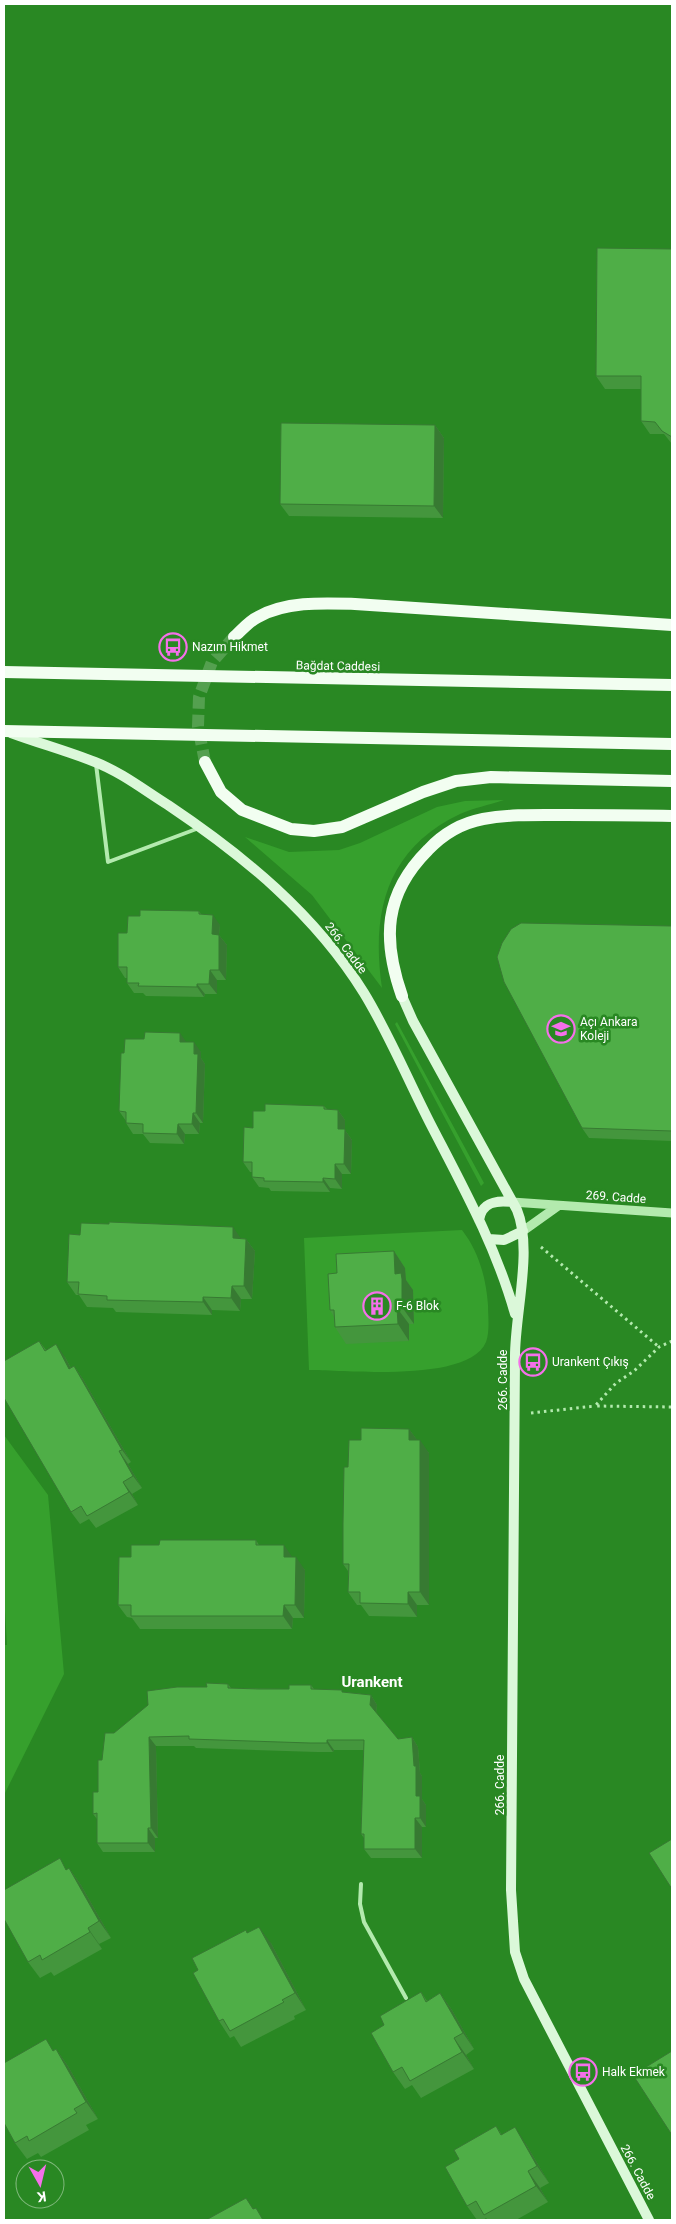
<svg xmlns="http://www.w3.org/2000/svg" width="676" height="2224" viewBox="0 0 676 2224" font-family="Roboto,sans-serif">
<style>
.green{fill:#36a02d}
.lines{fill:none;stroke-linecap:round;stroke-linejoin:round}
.primary-tunnel{stroke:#54a04f;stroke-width:12;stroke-dasharray:12 6;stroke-linecap:butt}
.path{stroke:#b3eaae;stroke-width:3;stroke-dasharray:2.5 4;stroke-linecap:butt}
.service{stroke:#b3eaae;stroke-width:4}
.tertiary{stroke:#b3eaae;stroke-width:9}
.secondary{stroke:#dbf8d9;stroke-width:10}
.primary{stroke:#f2fef1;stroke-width:12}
.wall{fill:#44963d}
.shaded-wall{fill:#377a32}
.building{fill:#4fae47;stroke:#377a32}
.labels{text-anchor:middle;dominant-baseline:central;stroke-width:5;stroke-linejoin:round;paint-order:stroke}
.poi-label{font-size:12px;fill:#fff;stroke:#298823;text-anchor:start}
.street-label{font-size:12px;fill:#fff;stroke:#298823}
.quarter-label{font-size:15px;font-weight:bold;fill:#fff;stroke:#298823}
</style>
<rect width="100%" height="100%" fill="#298823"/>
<path class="green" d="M504,800C489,805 473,808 460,814C386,849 371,913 382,988L312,895L245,837L289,852L339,850L360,843L437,807L465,801Z
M397,1022L484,1183L481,1186L395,1024Z
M462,1230C479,1252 486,1278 488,1305C488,1316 490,1331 486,1342C469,1383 346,1370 309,1370L304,1238Z
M4,1435L48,1495L64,1674L4,1795V1645H7L4,1593Z"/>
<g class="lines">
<path class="primary-tunnel" d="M205,762L198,726L199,697L212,662L234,637"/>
<path class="path" d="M541,1247L659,1347
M672,1341L659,1347L634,1371L616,1383L595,1406L672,1407
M531,1413L595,1406"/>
<path class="service" d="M96,764L108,862L199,828
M361,1884L360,1904L364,1922L406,1998"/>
<path class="tertiary" d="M512,1202L672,1213
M523,1231L558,1206"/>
<path class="secondary" d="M11,733C38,743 67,751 95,762C121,772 144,790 168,805C244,856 315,914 364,993C389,1034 408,1080 430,1123C462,1185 496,1246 515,1314
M402,996L413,1021L517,1210C533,1249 515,1313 515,1356C514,1534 513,1712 511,1890L515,1952L524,1979L649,2220
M479,1220C482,1202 496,1200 512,1202
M488,1239L504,1240L523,1231"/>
<path class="primary" d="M234,637C241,631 249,621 258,617C286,601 324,603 355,604L672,625
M4,672L672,685
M4,731L672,744
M205,762L221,792L242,810L291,829L314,831L342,827L423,792L456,781L491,777L672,781
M402,996C382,939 384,894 428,850C443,834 462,823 483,819C510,814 538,815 566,815C601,815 637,815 672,816"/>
</g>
<path class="wall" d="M672,249V444L664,434H650L641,421V389H605L596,376Z
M435,425L444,438L443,518L289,516L280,504Z
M199,911L201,914L220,925L219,935L227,945L226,980H217V994H205L204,997L146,996L143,993H134L127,983V978H125L118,967L140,916Z
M672,926V1141L589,1138L582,1128Z
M186,1042L201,1052V1058L205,1064L203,1123H200L199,1134H185L184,1144L150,1143L143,1134H133L126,1123V1121L119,1111L124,1053Z
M324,1106L327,1109L338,1110L345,1120V1130L352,1140L351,1174H342V1189L330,1188V1192L271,1191L269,1188L259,1187L252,1177V1172H250L243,1162L253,1128L265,1111Z
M241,1238L246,1239L255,1251L252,1299H241L240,1311L212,1310V1315L116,1312L113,1308L87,1307L79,1295H76L67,1282Z
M394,1251L405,1268L406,1280L413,1290L414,1324H409V1341L346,1344L335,1327L334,1317L330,1310L337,1273Z
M39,1341L46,1350L65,1357L71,1368L74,1366L83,1379L131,1462L128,1464L142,1488L132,1494L138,1505L96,1528L89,1519L80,1524L71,1512Z
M409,1429L417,1440L429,1453V1605H417V1617L369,1616L361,1605H357L348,1592V1571L343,1564L348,1467L361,1440Z
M256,1540L259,1545L292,1557L305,1570L304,1618H293L292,1629H140L132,1618L127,1617L118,1605L131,1557L159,1545Z
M228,1684L231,1688L289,1689L311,1685L314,1689L371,1695L377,1705L376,1713L398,1739L412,1737L418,1747L420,1773L422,1776V1799L426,1805V1827H422V1858H371L364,1849V1838L361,1834L364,1750H334L333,1752H317L196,1748L194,1746H156L158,1838H155V1852H103L97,1843V1819L93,1814L98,1792L102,1760L114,1733L207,1687Z
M69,1868L81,1885L111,1938L99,1944L102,1949L54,1976L51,1972L40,1978L28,1962L68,1869Z
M247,1933L271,1943L306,2010L294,2016L295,2019L241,2047L234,2036L230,2038L219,2021L198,1970Z
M421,1992L427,2001L440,1993L452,2010L474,2049L466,2055L474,2069L421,2098L412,2085L405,2089L393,2072L384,2025Z
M56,2049L68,2066L98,2119L86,2125L89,2130L41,2157L38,2153L27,2159L15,2143L54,2050Z
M496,2126L502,2135L526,2144L549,2183L540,2188L548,2202L516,2220H488L486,2218L483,2220H477L467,2206L459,2159Z"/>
<path class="shaded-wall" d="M435,425L444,438L443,518L434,506Z
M213,915L220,925L219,935L227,945L226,980L219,970L212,934Z
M210,970L217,980V994L209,984Z
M197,984L205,994L204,997L197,987Z
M4,989L7,1034L4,1057Z
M180,1033L187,1043L180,1042Z
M194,1042L201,1052V1058L205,1064L203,1123L196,1113Z
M338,1110L345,1120V1130L352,1140L351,1174L344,1164L338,1129Z
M193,1113L200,1123L199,1134L192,1124Z
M178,1124L185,1134L184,1144L177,1134Z
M335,1164L342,1174V1189L335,1179Z
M323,1178L330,1188V1192L323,1182Z
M233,1227L242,1240L233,1238Z
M246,1239L255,1251L252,1299L244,1286Z
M394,1251L405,1268L406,1280L413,1290L414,1324L402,1307L395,1274Z
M232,1286L241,1299L240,1311L231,1298Z
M203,1297L212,1310V1315L203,1302Z
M397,1308L409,1324V1341L398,1324Z
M56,1344L65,1357L78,1382L69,1369Z
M74,1366L83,1379L131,1462L122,1450Z
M409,1429L418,1441L409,1440Z
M420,1440L429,1453V1605L420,1592Z
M119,1451L128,1464L142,1488L133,1476Z
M123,1482L132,1494L138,1505L129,1492Z
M284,1545L293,1558L284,1557Z
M296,1557L305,1570L304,1618L295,1605Z
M408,1592L417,1605V1617L408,1604Z
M284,1605L293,1618L292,1629L283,1616Z
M371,1695L377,1705L376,1714L370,1705Z
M149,1737L156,1746L158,1838L151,1828Z
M412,1737L418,1747L420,1773L422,1776V1799L426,1805V1827L420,1818L416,1796Z
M327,1740L334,1750L333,1752L327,1743Z
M415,1818L422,1827V1858L415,1849Z
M148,1828L155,1838V1852L148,1843Z
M69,1868L81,1885L111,1938L99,1921Z
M259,1927L271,1943L306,2010L295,1993Z
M88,1928L99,1944L102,1949L90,1932Z
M440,1993L452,2010L474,2049L463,2033Z
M454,2038L466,2055L474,2069L462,2052Z
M56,2049L68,2066L98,2119L86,2102Z
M515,2127L526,2144L549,2183L537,2166Z
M528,2171L540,2188L548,2202L536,2186Z"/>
<path class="building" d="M597,248L672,249V437L662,431L655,422L641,421V376H596Z
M281,423L435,425L434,506L280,504Z
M140,910L199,911V914L213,915L212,934L219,935V970H210L209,984H197V987L138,986L139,983H127V967H118V933H127L128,916H140Z
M521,923L672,926V1131L582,1128L504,982L497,957L502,943L511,929Z
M145,1032L180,1033V1042H194V1054H198L196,1113H193L192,1124H178L177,1134L143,1133V1124L126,1123V1112L119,1111L121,1053H124L125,1039H144Z
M265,1104L324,1106V1109L338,1110V1129H345L344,1164H335V1179L323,1178V1182L264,1181V1178L252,1177V1162H243L244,1127L253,1128V1111H265Z
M109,1222L233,1227V1238L246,1239L244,1286H232L231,1298L203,1297V1302L107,1300V1296L78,1294L79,1282H67L69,1234L80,1235L81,1223L109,1224Z
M394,1251L395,1274L401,1273L402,1279V1307L397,1308L398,1324L335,1327L334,1310H330L328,1274L337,1273L336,1254Z
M39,1341L45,1351L56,1344L69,1369L74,1366L122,1450L119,1451L133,1476L123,1482L129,1492L87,1516L81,1506L71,1512L4,1398V1361Z
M361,1428L409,1429V1440H420V1592H408V1604L360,1603V1592H348L349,1564H343V1523L344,1467H348L349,1440H361Z
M160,1540H256V1545H284V1557H296L295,1605H284L283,1616H131V1605H118L119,1557H131V1545H159Z
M206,1683L228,1684V1688L259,1689H289V1685H311V1689L342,1690V1692L371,1695L370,1705L398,1739L412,1737L414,1766H416V1796H420V1818H415V1849H364V1834H361L364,1740H327V1743H310L189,1739V1736L149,1737L151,1828H148V1843H97V1813L93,1814V1792H98V1760H102L105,1733H114L148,1705L147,1691L177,1687H207Z
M672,1839V1889L649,1853Z
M60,1858L66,1870L69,1868L99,1921L88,1928L90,1932L42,1960L40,1955L28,1962L4,1919V1890Z
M259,1927L295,1993L282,2000L284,2002L230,2031L223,2019L219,2021L193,1973L198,1970L192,1958L246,1930L247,1933Z
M421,1992L426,2002L440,1993L463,2033L454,2038L462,2052L410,2081L402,2067L393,2072L371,2033L384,2025L380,2016Z
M46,2039L53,2051L56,2049L86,2102L74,2109L77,2113L29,2141L27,2136L15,2143L4,2123V2063Z
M672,2051V2135L633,2075Z
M496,2126L501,2135L515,2127L537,2166L528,2171L536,2186L484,2215L476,2201L467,2206L445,2167L459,2159L454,2150Z
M246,2198L253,2209L256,2208L263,2220H206Z"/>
<defs>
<g id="bus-ring" transform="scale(1.4375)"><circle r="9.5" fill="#298823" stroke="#f570ea" stroke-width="1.5"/><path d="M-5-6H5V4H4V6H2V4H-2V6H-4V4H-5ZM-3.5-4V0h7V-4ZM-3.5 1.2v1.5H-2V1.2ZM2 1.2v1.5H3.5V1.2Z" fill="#f570ea"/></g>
<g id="school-ring" transform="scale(1.4375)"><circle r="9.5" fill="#298823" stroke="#f570ea" stroke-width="1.5"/><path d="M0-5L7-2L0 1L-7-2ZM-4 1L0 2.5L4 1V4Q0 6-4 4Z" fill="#f570ea"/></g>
<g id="building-ring" transform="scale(1.4375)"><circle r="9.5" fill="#298823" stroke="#f570ea" stroke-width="1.5"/><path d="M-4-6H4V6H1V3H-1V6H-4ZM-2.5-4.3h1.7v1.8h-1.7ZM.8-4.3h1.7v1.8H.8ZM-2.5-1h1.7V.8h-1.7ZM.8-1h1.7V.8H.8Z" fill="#f570ea"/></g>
</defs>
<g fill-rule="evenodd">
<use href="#bus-ring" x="173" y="647"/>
<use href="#school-ring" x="561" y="1029"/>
<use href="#building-ring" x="377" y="1306"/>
<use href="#bus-ring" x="533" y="1362"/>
<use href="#bus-ring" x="583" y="2072"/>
</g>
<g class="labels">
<g class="poi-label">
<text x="192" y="647">Nazım Hikmet</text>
<text x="580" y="1022">Açı Ankara<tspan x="580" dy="14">Koleji</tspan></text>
<text x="396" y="1306">F-6 Blok</text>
<text x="552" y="1362">Urankent Çıkış</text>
<text x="602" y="2072">Halk Ekmek</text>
</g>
<g class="street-label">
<text transform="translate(338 666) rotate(1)">Bağdat Caddesi</text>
<text transform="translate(346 948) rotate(53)">266. Cadde</text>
<text transform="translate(616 1197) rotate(4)">269. Cadde</text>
<text transform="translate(503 1380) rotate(-90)">266. Cadde</text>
<text transform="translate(500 1785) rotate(-90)">266. Cadde</text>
<text transform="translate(638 2172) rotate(62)">266. Cadde</text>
</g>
<g class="quarter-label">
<text x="372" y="1682">Urankent</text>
</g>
</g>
<rect width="676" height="2224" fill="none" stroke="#ffffff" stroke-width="10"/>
<g transform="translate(40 2184) rotate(172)"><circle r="24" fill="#298823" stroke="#7fb87b"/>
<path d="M0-4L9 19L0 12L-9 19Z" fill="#f570ea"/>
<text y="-8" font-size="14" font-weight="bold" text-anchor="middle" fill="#ffffff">K</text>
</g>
</svg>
